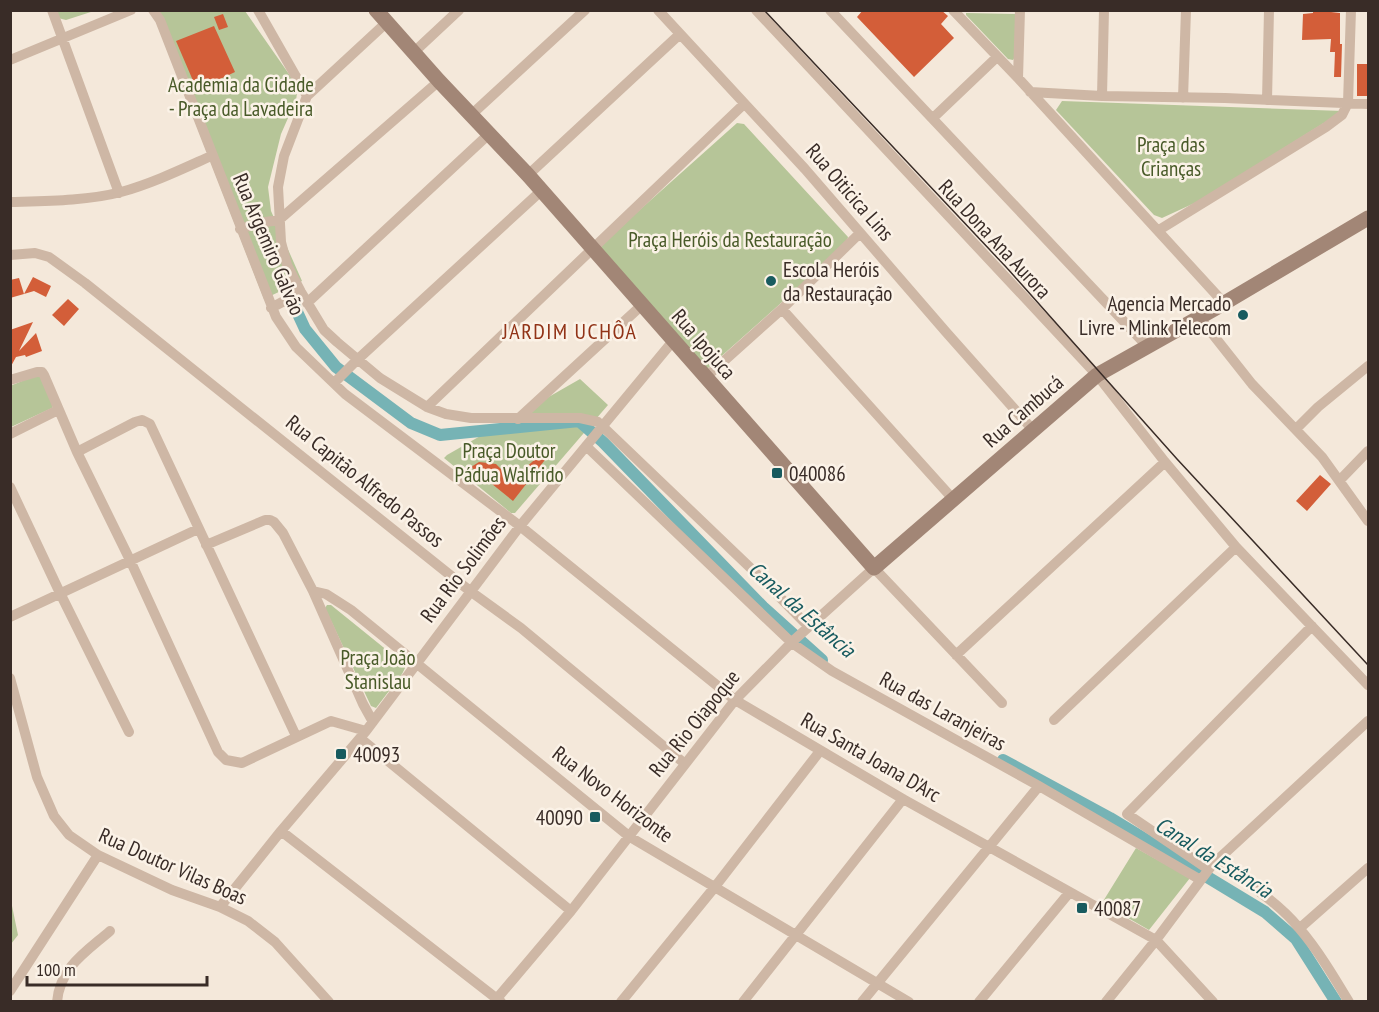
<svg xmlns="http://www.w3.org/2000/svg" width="1379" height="1012" viewBox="0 0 1379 1012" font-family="'PT Sans Narrow',sans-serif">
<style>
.green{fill:#b6c598}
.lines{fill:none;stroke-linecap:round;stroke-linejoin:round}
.canal{stroke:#76b3b5;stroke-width:12}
.building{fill:#d35e39}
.minor{stroke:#ceb7a5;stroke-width:10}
.secondary{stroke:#a28676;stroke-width:15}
.tram{stroke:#392c27;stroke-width:1.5}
.poi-dot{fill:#185b5f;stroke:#fbf2e7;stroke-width:2}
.labels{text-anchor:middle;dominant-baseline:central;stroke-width:5;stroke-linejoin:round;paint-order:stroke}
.park-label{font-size:21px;fill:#485a28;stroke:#fbf2e7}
.street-label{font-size:21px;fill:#392c27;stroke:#fbf2e7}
.poi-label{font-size:21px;fill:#392c27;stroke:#fbf2e7;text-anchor:start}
.neighbourhood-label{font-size:22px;letter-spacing:1.5px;fill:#913317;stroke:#fbf2e7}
.water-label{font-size:22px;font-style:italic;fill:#185b5f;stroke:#fbf2e7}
</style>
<rect width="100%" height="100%" fill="#f4e8da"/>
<path class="green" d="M56,11H94L66,20L58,18Z
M152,11H245L298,87L296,100L281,134L268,187L271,211L302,281L264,299Z
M966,13L1016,14L1015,57L1013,60L1008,59L966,15Z
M1062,101L1343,111L1199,201L1162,218L1154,215L1056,110Z
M737,123L744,124L848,237L846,245L707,369L599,250L606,240Z
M39,374L53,401L52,408L11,427L10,386Z
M580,379L608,405L515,513H511L444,458L447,455Z
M327,605H331L404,664L405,668L402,674L376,708L371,706L325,608Z
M1136,848L1190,878L1149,930L1102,903Z
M11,901L18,935L11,944H10Z"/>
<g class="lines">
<path class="canal" d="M292,301L305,329L336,367L411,423L440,435L579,421L603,442L763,607L822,660
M1003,760L1110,818L1265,912L1296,939L1336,1002"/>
</g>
<path class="building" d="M863,10H941L948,16L941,24L954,38L914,77L857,17Z
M1313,10L1340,13V44H1342L1341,77H1334L1335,52H1330L1331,39L1302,40L1303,14L1313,13Z
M223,14L228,27L219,30L214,17Z
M214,26L235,72L197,90L176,41Z
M1357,64H1368V96H1357Z
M33,277L51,286L46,297L34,291L24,294Z
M19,278L24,294L10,298V280Z
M68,299L79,309L64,326L52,315Z
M33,322L19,351L36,333L42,351L26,357L25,355L16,357L10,368V330Z
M552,444L555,447L513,501L471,467L479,462L496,464L503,471L515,466L522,471Z
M1320,475L1331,484L1307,511L1296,501Z"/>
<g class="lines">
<path class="minor" d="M52,10L119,193
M153,10L160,20L276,317L296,347L345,394L520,526L735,700L903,799L1156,940L1213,1002
M258,10L307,96
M658,10L805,169L946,332L1033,430
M756,10L1097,375L1165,462L1236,547L1368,685
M830,10L1147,346
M953,10L1018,78L1224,303
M386,23L307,96L284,156L278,187L281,242L287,265L301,292L324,330L337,342L380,378L427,407L446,414L471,418H580L598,422L762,579L809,627
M413,53L459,10
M10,60L131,10
M1018,78L1020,10
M1030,92L1102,96L1225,98L1368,104
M1102,96L1104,10
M1183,98L1186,10
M1267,100L1269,10
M471,115L585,10
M933,118L997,57
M528,175L680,34
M10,202C46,201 87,201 121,192C153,183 182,169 211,156
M240,229L259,223L279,220L439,81
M1159,230L1326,127L1342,115L1348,103L1351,10
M10,255L35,253L49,257L85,283L470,591L521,628L684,763
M307,303L489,134
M271,308L301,292
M782,309L953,499
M1199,317L1252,384L1322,457L1368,521
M706,377L782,309L860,233
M10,380L37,372H42L44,375L77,452L130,560L218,752L226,760L242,763L331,721L366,731
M334,383L357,360L541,191
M427,407L744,104
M518,419L642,305
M1296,429L1318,407L1368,366
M10,434L58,410
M586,446L792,643L832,671L1039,786L1199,879
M77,452L135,422L142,420L150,424L296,736
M1340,480L1368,451
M10,487L60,593L129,732
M206,545L265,520H270L274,522L283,533L313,591L363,704L373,722
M313,591L326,594L351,610L630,837L909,1002
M10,617L198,529
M956,655L1165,462
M10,678L37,777L54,816L69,835L98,855L172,890L220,907L248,921L275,942L329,1002
M1054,720L1236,547
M360,738L571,911
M281,831L501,1002
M1216,861C1244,881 1277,901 1299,928C1318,950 1334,977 1349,1002
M1208,869L1127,814L1312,626
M220,907L281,831L366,731L520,526L673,341
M1300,928L1368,868
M10,991L98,855
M57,1002C60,967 86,952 110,931
M494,1002L571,911L735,700L793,641L874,568L1002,703
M621,1002L714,888L820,751
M743,1002L903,799
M862,1002L1039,786
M979,1002L1069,893
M1106,1002L1156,940L1212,865L1368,721"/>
<path class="secondary" d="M376,10L439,81L528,175L874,568L1097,375L1216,308L1368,218"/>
<path class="tram" d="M764,10L1007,268L1177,459L1368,665"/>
</g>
<g class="poi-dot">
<circle cx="771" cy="281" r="6"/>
<circle cx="1243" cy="315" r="6"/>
<rect x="771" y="467" width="12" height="12" rx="3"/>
<rect x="335" y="748" width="12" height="12" rx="3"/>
<rect x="589" y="811" width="12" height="12" rx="3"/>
<rect x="1076" y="902" width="12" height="12" rx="3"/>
</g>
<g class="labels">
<g class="park-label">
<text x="241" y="84">Academia da Cidade<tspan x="241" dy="24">- Praça da Lavadeira</tspan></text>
<text x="1171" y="144">Praça das<tspan x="1171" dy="24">Crianças</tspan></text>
<text x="730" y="239">Praça Heróis da Restauração</text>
<text x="509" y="450">Praça Doutor<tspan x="509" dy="24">Pádua Walfrido</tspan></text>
<text x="378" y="657">Praça João<tspan x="378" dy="24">Stanislau</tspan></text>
</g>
<g class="street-label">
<text transform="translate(850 192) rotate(49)">Rua Oiticica Lins</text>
<text transform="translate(995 239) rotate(47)">Rua Dona Ana Aurora</text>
<text transform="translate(269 244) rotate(67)">Rua Argemiro Galvão</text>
<text transform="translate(704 344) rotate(49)">Rua Ipojuca</text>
<text transform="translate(1023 411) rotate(-41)">Rua Cambucá</text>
<text transform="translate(365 481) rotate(39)">Rua Capitão Alfredo Passos</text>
<text transform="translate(463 569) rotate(-53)">Rua Rio Solimões</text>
<text transform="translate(943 711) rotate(29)">Rua das Laranjeiras</text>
<text transform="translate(694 723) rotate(-51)">Rua Rio Oiapoque</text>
<text transform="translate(871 757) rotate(30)">Rua Santa Joana D'Arc</text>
<text transform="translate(613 794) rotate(37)">Rua Novo Horizonte</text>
<text transform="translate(173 866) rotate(24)">Rua Doutor Vilas Boas</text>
</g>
<g class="poi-label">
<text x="783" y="269">Escola Heróis<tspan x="783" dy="24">da Restauração</tspan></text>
<text x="1231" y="303" text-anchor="end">Agencia Mercado<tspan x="1231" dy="24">Livre - Mlink Telecom</tspan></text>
<text x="789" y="473">040086</text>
<text x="353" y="754">40093</text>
<text x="583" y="817" text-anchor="end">40090</text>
<text x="1094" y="908">40087</text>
</g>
<g class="neighbourhood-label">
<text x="570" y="331">JARDIM UCHÔA</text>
</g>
<g class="water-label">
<text transform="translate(802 609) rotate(41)">Canal da Estância</text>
<text transform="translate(1214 857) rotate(32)">Canal da Estância</text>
</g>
</g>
<rect width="1379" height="1012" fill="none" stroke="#392c27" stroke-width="24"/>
<path d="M27 976v9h180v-9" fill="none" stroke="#392c27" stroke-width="3"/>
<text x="36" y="976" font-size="18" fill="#392c27" stroke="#fbf2e7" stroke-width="4.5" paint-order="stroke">100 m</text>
</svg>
